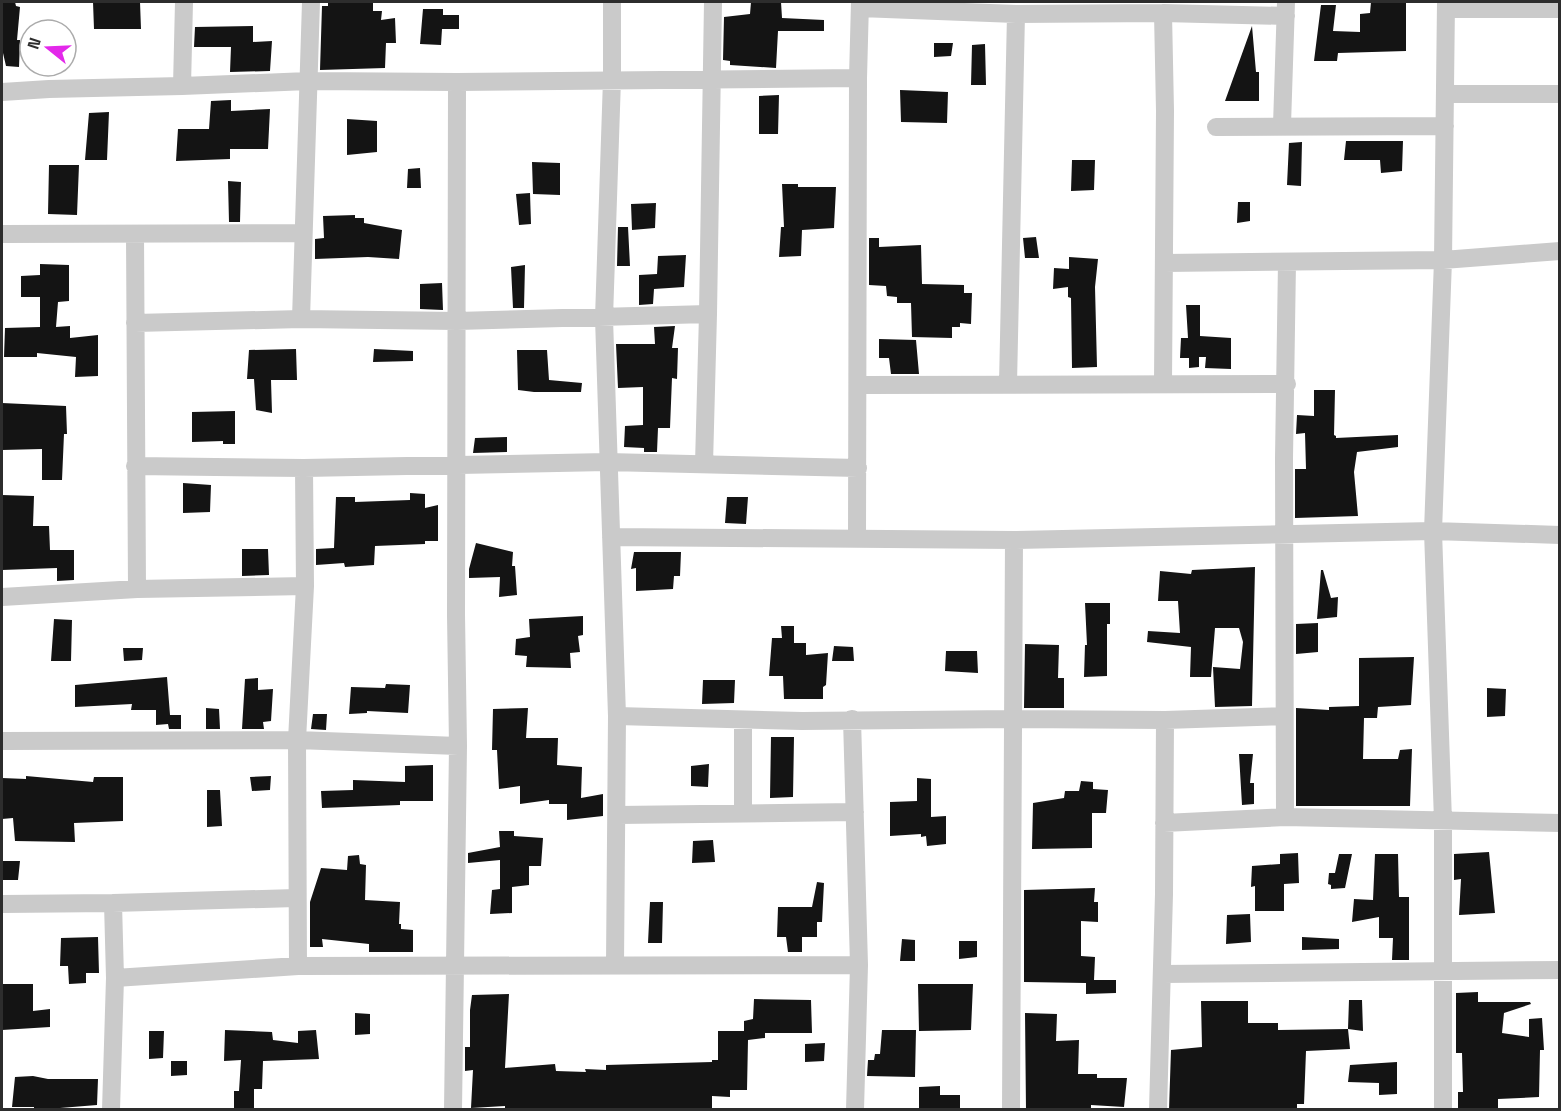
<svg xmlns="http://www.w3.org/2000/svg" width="1561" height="1111" viewBox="0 0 1561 1111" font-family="'Space Grotesk',sans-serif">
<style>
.building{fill:#141414}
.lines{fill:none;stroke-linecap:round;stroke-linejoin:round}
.minor{stroke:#cacaca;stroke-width:18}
</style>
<rect width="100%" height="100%" fill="#fff"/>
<path class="building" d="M2,2H15L16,6L20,7L17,40H20L19,67L6,66L3,53H2Z
M93,2H140L141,29H94Z
M328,2H373V11H382L381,20L395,18L396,43H386L385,68L320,70L322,6H328Z
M751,2H781L782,18L824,20V31H778L776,68L730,65V61L723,60L724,17L750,14Z
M1371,2H1406V51L1338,53L1337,61H1314L1321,5H1336L1333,31L1360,32V14L1370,13Z
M423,9H443V15H459V29H442L441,45L420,44Z
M253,26V42L272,41L270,71L230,72L231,47H194L195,27Z
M1252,26L1256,72H1259V101H1225Z
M934,43H953L951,56L934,57Z
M985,44L986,85H971L972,45Z
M900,90L948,92L947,123L901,122Z
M779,95L778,134H759V96Z
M231,100V111L270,109L268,149H230V159L176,161L178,129H209L211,101Z
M109,112L107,160H85L89,113Z
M347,119L377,121V152L347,155Z
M1346,141H1403L1402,171L1381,173L1380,160H1344Z
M1302,142L1301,186L1287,185L1289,143Z
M1072,160H1095L1094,190L1071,191Z
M532,162L560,163V195L533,194Z
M49,165H79L77,215L48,214Z
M420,168L421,188H407L408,169Z
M228,181L241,182L240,222H229Z
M782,184H798V187H836L834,228L802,230L801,256L779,257L781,227H784Z
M530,193L531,224L519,225L516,194Z
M1238,202H1250V221L1237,223Z
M656,203L655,228L632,230L631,204Z
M355,215V218H364V223L402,230L399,259L368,257L315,259V239L324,238L323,216Z
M618,227H628L630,266H617Z
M1036,237L1039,258H1025L1023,238Z
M869,238H879V247L921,245L922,284L964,285V293H972L971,324L960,323V327H952V338L912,337L911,303H897V297L887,296L886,286L869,285Z
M686,255L684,287L654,289L653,304L639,305V275L657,274L658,256Z
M1069,257L1098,259L1095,287L1097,367L1072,368L1071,298L1068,297V287L1053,289L1054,268L1069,269Z
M40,264L69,265V301L58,302L56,327L70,326V338L98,335V376L75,377L76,357L37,353V357H4L5,328L40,327V297H21V276L40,275Z
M525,265L524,308H513L511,267Z
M442,283L443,310L420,309V284Z
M1186,305H1200V336L1231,338V369L1205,368L1206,357H1199V367L1189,368V358H1180L1181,338H1188Z
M675,326L672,348H678L677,379L672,378L670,428H658L657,452H644V448L624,447L625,426L643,425V387L618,388L616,344H655L654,327Z
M879,339L916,340L919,374H891L889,358H879Z
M296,349L297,380H271L272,413L256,410L254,379H247L249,350Z
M374,349L413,351V361L373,362Z
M517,350H547L549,380L582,383L581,392H534L518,390Z
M1314,390H1335L1334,435L1336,436V438L1398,435V447L1357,452L1354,472L1358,516L1295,518V469H1306L1305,433L1296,434L1297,415L1314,416Z
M2,403L66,406L67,434H64L62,480H42V449L2,450Z
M235,411V444H223V441L192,442V412Z
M507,437V452L473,453L475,438Z
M183,483L211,485L210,512L183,513Z
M410,493L425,494V508L438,505V541H425V544L375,546L374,565L345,567L344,563L316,565V549L334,548L336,497H355V502L410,500Z
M2,495L34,496L33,526H49L50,550H74V580L57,581V568L2,570Z
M727,497H748L746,524L725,523Z
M476,543L513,552L512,566H515L517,595L499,597L500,577L469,578V569Z
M242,549H268L269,575L242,576Z
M634,552H681L680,576H674L673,589L636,591V568L631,569Z
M1255,567L1252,706L1215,707L1213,667L1240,669L1243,642L1239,628H1215L1211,677H1190L1191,647L1147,642L1148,631L1180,633L1178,601H1158L1160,571L1191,574L1192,570Z
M1321,570H1323L1331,598L1338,597L1337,617L1317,619Z
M1085,603H1110V624H1107V676L1084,677L1085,645H1087Z
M583,616V635L578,636L580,652L570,653L571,668L526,667L527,656L515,655L516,639L530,637L529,619Z
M54,619L72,620L71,661H51Z
M1318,623V652L1296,654V624Z
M781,626H794V643H806V655L828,653L826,685L823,687V699H784L783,676H769L772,638H782Z
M1025,644L1059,645L1058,678H1064V708H1024Z
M834,646L853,647L854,661H832Z
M123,648H143L142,660L124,661Z
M946,651H977L978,673L945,671Z
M1414,657L1411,705L1378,707L1377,718H1364L1363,759H1398L1400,750L1412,749L1410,806H1296V708L1329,710V707L1359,706V658Z
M167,677L170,715H181V729H169L168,724L156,725V710H131L132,704L75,707V685Z
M258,678V690L273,689L271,721L263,722L264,729H242L245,679Z
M703,680H735L734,703L702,704Z
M386,684L410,685L408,713L367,711V713L349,714L351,687L385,688Z
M1487,688L1506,689L1505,716L1487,717Z
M206,708L219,709L220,729H206Z
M528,708L526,738H558L557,765L582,767L581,798L603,794V816L567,820V804H549V800L520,804V786L499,789L497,750H492L493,709Z
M313,714H327L326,730L311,729Z
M771,737H794L793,797L770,798Z
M1239,754H1253L1250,783H1254V804L1242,805Z
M709,764L708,787L691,786V766Z
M433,765V801H400V805L322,808L321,791L353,790V780L405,782V766Z
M26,776L93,782L94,777H123V821L74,823L75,842L15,841L13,818L2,819V778L26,779Z
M271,776L270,790L252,791L250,777Z
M917,778L931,779V817L946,816V844L927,846L926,836L921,837V834L890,836V802L917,801Z
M1081,781L1093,782V789L1108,790L1106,813H1092V848L1032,849L1033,803L1064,798L1065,791H1079Z
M207,790H220L222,826L207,827Z
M499,831H514V836L543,838L541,866H529V885L512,887V913L490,914L492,890L500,889V860L468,863V853L500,847Z
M713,840L715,862L692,863L693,841Z
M1489,852L1495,913L1459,915L1461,879L1454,880V854Z
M1298,853L1299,883L1284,884V911H1255V886L1251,887L1252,866L1280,864V854Z
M1339,854H1352L1345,888L1331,889V885L1328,884L1329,873H1335Z
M1375,854H1398L1399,897H1409V960H1392L1393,938H1379V917L1352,922L1354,899L1373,900Z
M359,855L360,864L366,865L365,900L400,902L399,924H401V929L413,930V952H369V944L322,939L323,947H310V902L321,868L347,870L348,856Z
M2,861H20L18,880H2Z
M817,882L824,883L822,922H817V937H802V952H788L786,937H777L778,907H812Z
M1095,888L1094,902H1098V922L1081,921V956L1095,957L1094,980H1116V993L1086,994V983L1024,982V890Z
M650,902H663L662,943H648Z
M1250,914L1251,942L1226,944L1227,915Z
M98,937L99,973H86V983L69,984L68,966H60L61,938Z
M1302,937L1339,939V949L1302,950Z
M902,939L915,940V961H900Z
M959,941H977V957L959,959Z
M2,984H33V1011L50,1009V1027L2,1030Z
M918,984H973L971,1030L919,1031Z
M1478,992V1002H1530L1531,1004L1504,1013L1502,1033L1529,1037V1019L1542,1018L1544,1050H1540L1539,1097L1498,1099V1110H1458V1092H1463L1462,1053H1456V993Z
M509,994L505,1068L555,1064L556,1071L586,1072L585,1069L606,1070V1065L712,1062V1060H718V1031H744V1021L753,1019L754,999L811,1000L812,1033H765V1038L748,1040L747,1090H730V1097L712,1096V1110H505V1106L471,1108L473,1070L465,1071V1047H470V1010L472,995Z
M1349,1000H1362L1363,1031L1348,1029Z
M1201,1001H1248V1023H1278V1030L1348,1029L1350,1049L1306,1051L1304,1104H1297V1110H1169L1171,1050L1202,1047Z
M355,1013L370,1014V1034L355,1035Z
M1025,1013L1057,1014L1056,1041L1079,1040L1078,1074H1097V1078H1127L1124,1107L1091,1105V1110H1026Z
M225,1030L272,1032L273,1040L298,1043V1031L316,1030L319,1059L263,1061L262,1089H254V1110H234V1091H239L241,1060L224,1061Z
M882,1030H916L915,1077L867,1076L868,1060H874L875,1054H880Z
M149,1031H164L163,1058L149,1059Z
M825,1043L824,1061L805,1062V1044Z
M171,1061H187V1075L171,1076Z
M1397,1062V1094L1379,1095V1083L1348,1082L1350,1065Z
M33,1076L48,1079H98L97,1105L60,1108V1110H34V1107H12L15,1077Z
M940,1086V1095H960V1110H919V1087Z"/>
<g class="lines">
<path class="minor" d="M612,2V79L604,318L617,716L615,965
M860,8L1016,14L1163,13L1286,16
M1446,9H1560
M1163,13L1165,111L1163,383
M182,86L184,2
M2,92L49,89L182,86L308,81L457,82L858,78
M1445,94H1560
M1282,125L1286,2
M1216,127L1445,126
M2,234L303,233
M135,234L137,589
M1164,263L1443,260L1560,251
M301,319L311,2
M135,323L301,319L457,321L708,314
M1008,384L1016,14
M859,385L1287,384
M704,464L708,314L713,2
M135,466L304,468L607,462L858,468
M611,537L1014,540L1433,531L1560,535
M857,538L858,78L860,2
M2,597L137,589L305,586
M617,716L802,721L1014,719L1165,720L1284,716
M852,719L859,965L855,1110
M743,720V812
M2,741L297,740L458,746
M618,815L855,812
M1285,817L1284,458L1287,262
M1164,823L1285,817L1560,823
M2,904L113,903L296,898
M298,966L297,740L305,586L304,468
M1162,974L1560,970
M115,978L298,966L859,965
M111,1110L115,978L113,903
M453,1110L458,746L456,615L457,82
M1011,1110L1014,540
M1158,1110L1164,894L1165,720
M1443,1110V821L1433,531L1443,260L1446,2"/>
</g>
<rect width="1561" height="1111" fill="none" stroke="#2d2d2d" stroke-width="6"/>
<g transform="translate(48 48) rotate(288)"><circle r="28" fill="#ffffff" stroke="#ababab" stroke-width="1.5"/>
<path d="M0-4.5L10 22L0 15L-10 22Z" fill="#e328ea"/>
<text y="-9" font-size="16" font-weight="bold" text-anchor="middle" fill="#2d2d2d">N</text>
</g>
</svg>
